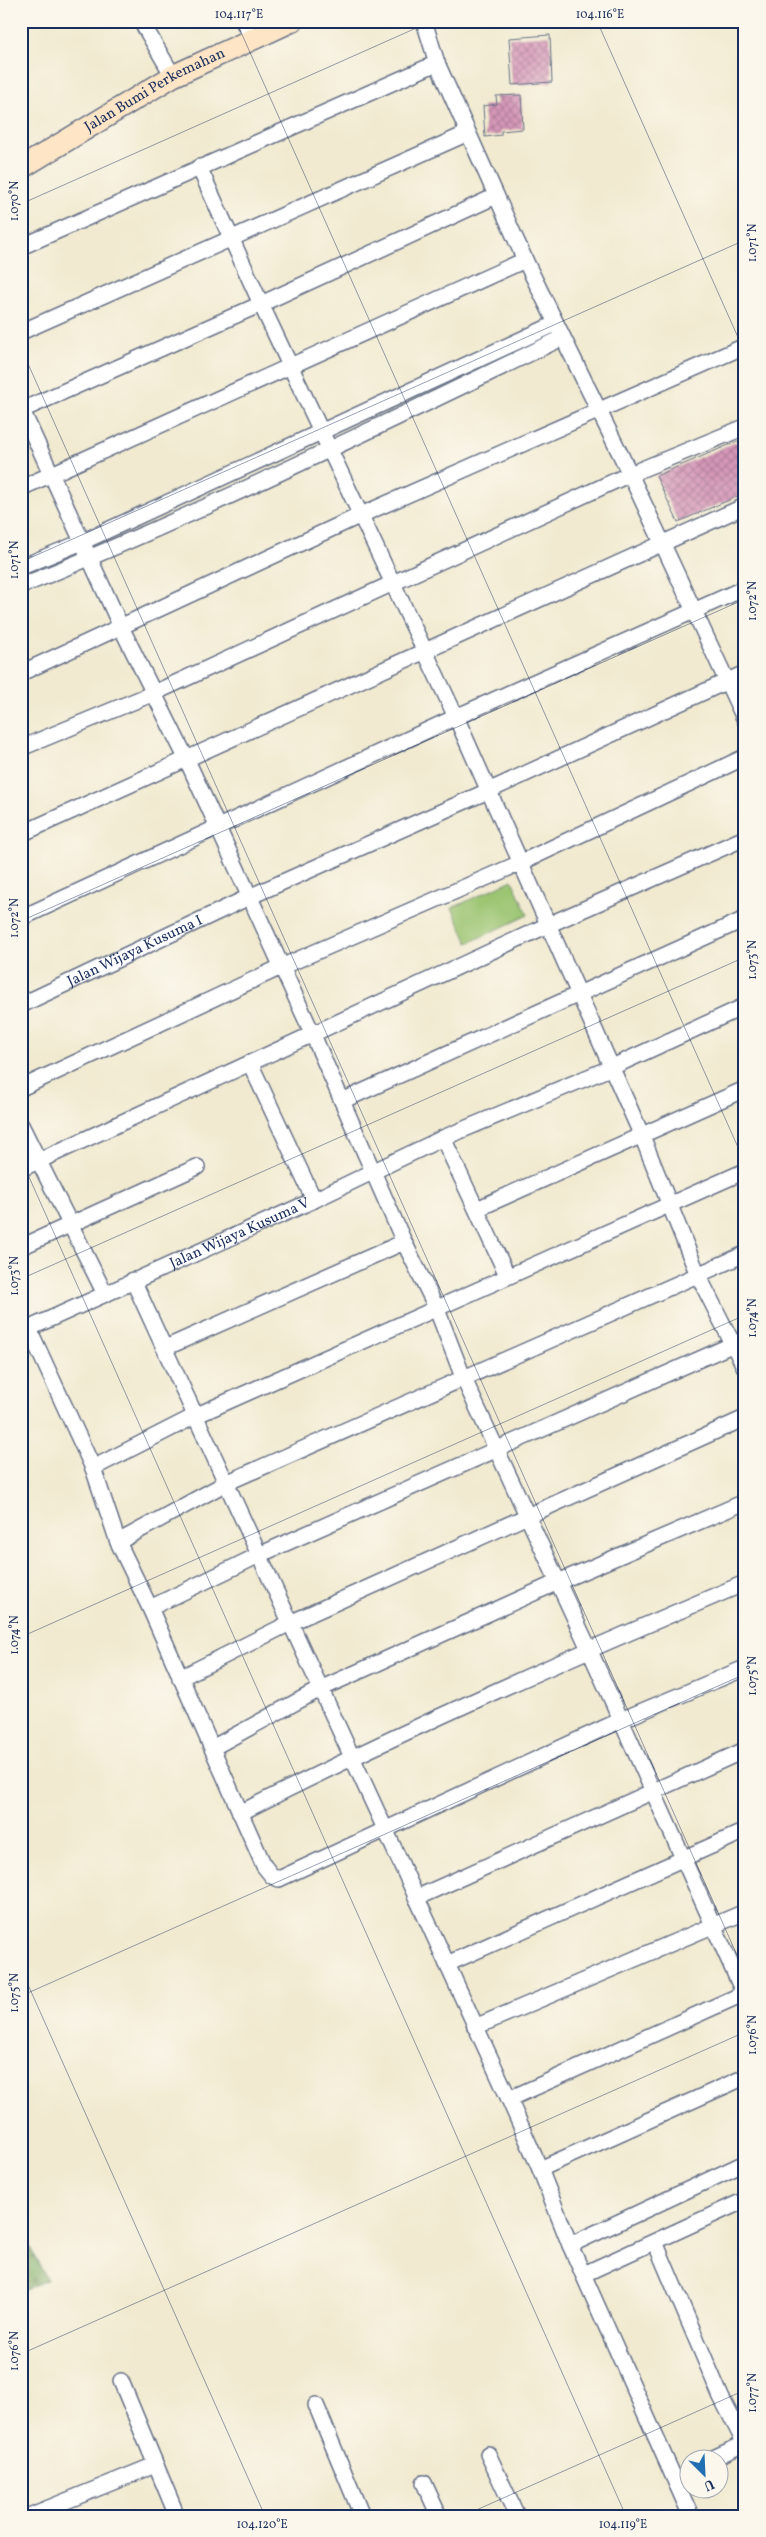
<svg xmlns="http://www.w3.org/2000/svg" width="766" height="2537" viewBox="0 0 766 2537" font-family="Vollkorn,serif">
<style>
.forest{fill:url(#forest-firs);stroke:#4c6c61}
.pitch{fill:#9cc572;stroke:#5c7a68}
.building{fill:url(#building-cross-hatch)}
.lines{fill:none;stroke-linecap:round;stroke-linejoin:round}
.street-casing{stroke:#667086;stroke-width:18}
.secondary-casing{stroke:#667086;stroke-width:24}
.street{stroke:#fff;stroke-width:15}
.secondary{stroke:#fde5c5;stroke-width:21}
.ticks{fill:none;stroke:#1b2f5e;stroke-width:1;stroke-opacity:0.45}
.labels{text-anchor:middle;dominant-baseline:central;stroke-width:5;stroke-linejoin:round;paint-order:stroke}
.street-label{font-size:15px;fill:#1b2f5e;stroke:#fbf7ec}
.neatline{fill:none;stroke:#1b2f5e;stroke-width:2}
.ticks-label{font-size:12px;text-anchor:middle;fill:#1b2f5e}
</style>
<defs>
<pattern id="forest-firs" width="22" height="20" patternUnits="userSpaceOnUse" patternTransform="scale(1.25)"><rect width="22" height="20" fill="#7daa64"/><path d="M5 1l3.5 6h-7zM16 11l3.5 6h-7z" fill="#668b56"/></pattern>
<pattern id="building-cross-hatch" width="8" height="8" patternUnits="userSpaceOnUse" patternTransform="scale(1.25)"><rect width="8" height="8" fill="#d697b8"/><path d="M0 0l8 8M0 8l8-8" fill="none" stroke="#ad7c99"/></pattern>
</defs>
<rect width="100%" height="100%" fill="#fbf7ec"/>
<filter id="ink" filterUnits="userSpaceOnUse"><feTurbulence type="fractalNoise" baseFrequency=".02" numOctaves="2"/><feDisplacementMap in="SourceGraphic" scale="10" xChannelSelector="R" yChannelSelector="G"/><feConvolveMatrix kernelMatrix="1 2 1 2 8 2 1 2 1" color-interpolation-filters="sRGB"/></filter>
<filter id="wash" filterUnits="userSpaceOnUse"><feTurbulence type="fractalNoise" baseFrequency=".0096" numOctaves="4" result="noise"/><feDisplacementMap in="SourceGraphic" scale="20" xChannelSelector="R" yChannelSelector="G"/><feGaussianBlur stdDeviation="1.12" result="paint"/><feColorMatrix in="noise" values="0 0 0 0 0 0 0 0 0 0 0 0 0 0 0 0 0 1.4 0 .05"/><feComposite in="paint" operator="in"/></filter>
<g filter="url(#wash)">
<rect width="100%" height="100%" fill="#f1ead0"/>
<path class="forest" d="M21,2229L47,2280L21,2291Z"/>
<path class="pitch" d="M512,880L528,915L468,943L452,908Z"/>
<g id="blocks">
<path class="building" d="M550,35L552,82L512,85L509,38Z
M521,95L523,129L501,131V135L485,137L483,106L497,104L496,96Z
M745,438V493L678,522L656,476Z"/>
</g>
</g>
<g filter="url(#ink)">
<use href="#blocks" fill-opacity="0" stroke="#667086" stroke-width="1"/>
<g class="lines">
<g class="street-casing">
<g id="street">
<path d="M141,21L173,76"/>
<path d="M243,21L252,38"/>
<path d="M424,21L437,63L525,260L630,474L745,720"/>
<path d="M199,167L261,304L456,717L642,1136L698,1275L745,1368"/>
<path d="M21,247L437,63"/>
<path d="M21,332L468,133"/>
<path d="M21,408L121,627L187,760L313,1035L404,1242L436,1307L463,1377L589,1649L745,1996"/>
<path d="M22,410L261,304L496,196"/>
<path d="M21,488L525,260"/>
<path d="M21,567L82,542L555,324"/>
<path d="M21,586C205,512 383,424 562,338"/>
<path d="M21,673L361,515L745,346"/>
<path d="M21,748L154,693L630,474L745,427"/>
<path d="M21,834L745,506"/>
<path d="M21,918L456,717L745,588"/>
<path id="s1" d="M21,1005L249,897L488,791L745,673"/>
<path d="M250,1063L314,1200"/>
<path d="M21,1088L281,967L520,863L745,757"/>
<path d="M342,1101L745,919"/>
<path d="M21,1125L105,1294"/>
<path d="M443,1138L507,1275"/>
<path d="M21,1169L548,925L745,838"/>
<path d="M477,1209L745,1089"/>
<path d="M21,1247L197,1167"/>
<path d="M133,1280L509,2099L540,2169L570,2245L691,2516"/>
<path d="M29,1329L93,1468L195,1416L745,1171"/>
<path id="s2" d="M21,1332L314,1200L443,1138L610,1068L745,1006"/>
<path d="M165,1348L404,1242"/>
<path d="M93,1468L118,1542L150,1608L264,1866L272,1876L279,1879L621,1720L745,1668"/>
<path d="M118,1542L226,1483L745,1254"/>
<path d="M150,1608L259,1555L745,1339"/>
<path d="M180,1678L290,1623L745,1418"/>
<path d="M212,1748L320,1689L558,1582L745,1502"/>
<path d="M240,1813C405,1729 575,1655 745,1583"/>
<path d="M416,1898L745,1750"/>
<path d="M447,1964L745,1831"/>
<path d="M475,2027L745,1912"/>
<path d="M509,2099L745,1993"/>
<path d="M540,2169L745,2077"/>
<path d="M655,2242L721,2397L745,2444"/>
<path d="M570,2245L745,2163"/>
<path d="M584,2274L745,2200"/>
<path d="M121,2381L177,2516"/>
<path d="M316,2405L362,2516"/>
<path d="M488,2454L517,2516"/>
<path d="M709,2460L744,2444"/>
<path d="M424,2483L439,2516"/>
<path d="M29,2516L155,2465"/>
</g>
</g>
<g class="secondary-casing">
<g id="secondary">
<path id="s3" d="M21,168L173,76L292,21"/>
</g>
</g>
<use href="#street" class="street"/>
<use href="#secondary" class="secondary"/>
</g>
</g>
<path class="ticks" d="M236,21L745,1163M597,21L745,353M21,204L432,21M21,348L745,1973M21,562L745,240M21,921L745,599M21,1159L626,2516M21,1279L745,957M21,1637L745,1315M21,1969L265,2516M21,1996L745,1674M21,2354L745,2032M463,2516L745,2390"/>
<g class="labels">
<g class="street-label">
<text stroke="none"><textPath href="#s3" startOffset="155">Jalan Bumi Perkemahan</textPath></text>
<text stroke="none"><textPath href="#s1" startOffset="126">Jalan Wijaya Kusuma I</textPath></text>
<text stroke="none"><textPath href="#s2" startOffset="240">Jalan Wijaya Kusuma V</textPath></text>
</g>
</g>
<rect width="766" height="2537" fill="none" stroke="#fbf7ec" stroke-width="55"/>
<g transform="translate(704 2474) rotate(156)"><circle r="24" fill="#fbf7ec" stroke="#a1a7b3"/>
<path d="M0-4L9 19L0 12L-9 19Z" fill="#1f6fb2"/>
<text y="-8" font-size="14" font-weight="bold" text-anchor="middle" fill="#1b2f5e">U</text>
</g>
<rect x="28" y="28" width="710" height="2482" class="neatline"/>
<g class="ticks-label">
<text x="239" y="18">104.117°E</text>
<text x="600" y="18">104.116°E</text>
<text transform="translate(14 201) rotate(-90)" y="4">1.070°N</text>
<text transform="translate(752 243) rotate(-90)" y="4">1.071°N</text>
<text transform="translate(14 560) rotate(-90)" y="4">1.071°N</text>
<text transform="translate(752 601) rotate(-90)" y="4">1.072°N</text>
<text transform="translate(14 918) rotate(-90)" y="4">1.072°N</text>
<text transform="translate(752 960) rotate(-90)" y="4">1.073°N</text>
<text transform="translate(14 1276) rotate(-90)" y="4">1.073°N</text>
<text transform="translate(752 1318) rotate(-90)" y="4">1.074°N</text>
<text transform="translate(14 1635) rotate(-90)" y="4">1.074°N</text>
<text transform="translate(752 1676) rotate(-90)" y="4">1.075°N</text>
<text transform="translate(14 1993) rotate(-90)" y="4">1.075°N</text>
<text transform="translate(752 2035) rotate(-90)" y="4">1.076°N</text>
<text transform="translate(14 2351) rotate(-90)" y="4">1.076°N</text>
<text transform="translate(752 2393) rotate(-90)" y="4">1.077°N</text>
<text x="262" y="2528">104.120°E</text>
<text x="623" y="2528">104.119°E</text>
</g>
</svg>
